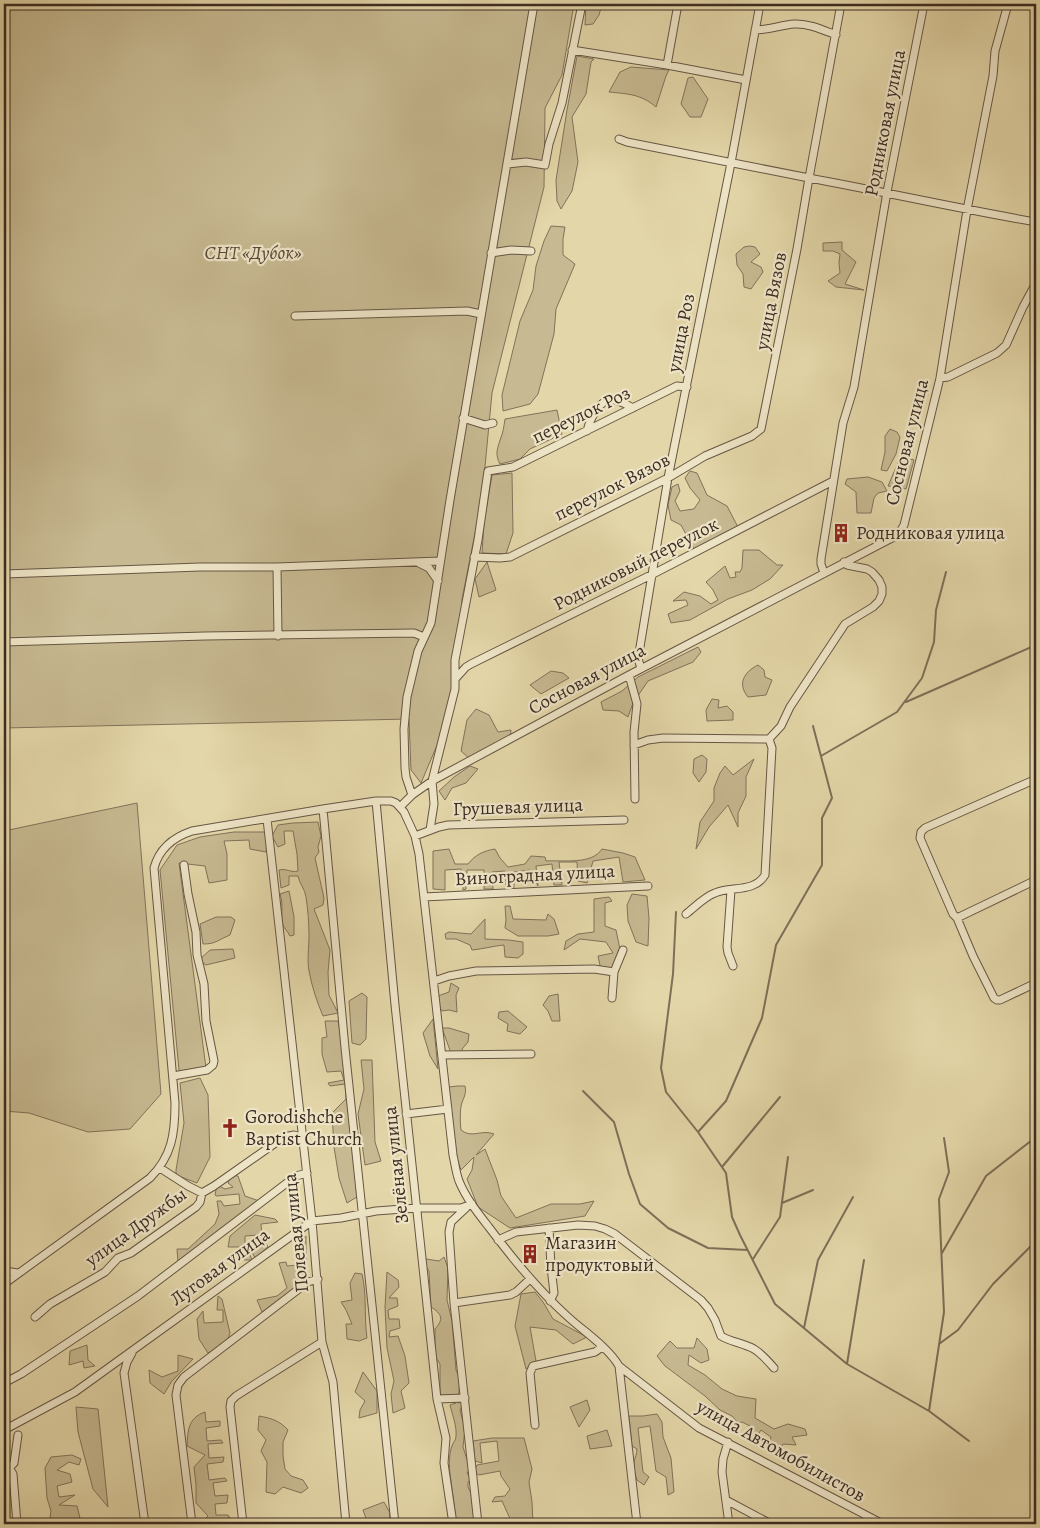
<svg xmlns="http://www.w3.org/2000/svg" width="1040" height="1528" viewBox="0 0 1040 1528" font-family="Alegreya,serif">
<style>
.green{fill:#c7b991;stroke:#82725a}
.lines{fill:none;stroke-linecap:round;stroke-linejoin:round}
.stream{stroke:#7e6f58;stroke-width:2}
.minor-casing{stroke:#665644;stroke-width:9}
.minor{stroke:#ede4c6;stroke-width:7}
.labels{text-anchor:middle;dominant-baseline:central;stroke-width:4.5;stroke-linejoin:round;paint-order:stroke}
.street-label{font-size:19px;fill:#3c2c23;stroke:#ede4c6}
.park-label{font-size:19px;font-style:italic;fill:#584839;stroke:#ede4c6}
.poi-label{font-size:19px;fill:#3c2c23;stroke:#ede4c6;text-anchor:start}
</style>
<rect width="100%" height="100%" fill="#e3d6a8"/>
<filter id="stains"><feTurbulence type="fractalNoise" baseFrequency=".004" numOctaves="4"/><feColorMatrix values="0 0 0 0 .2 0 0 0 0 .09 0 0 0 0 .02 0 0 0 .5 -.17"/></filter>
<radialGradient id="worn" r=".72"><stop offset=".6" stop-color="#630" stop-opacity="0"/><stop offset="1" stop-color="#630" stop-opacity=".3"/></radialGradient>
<path class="green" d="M4,4H574L562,75L545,108L544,187L492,393L482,498L462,599L452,710L421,783L411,770L409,719L4,728Z
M586,4H602L599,15L593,24L585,25Z
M577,56L594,59L591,62L586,94L572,117L578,162L572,191L561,209L557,201L556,180L567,110Z
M631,67L669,70L666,76L656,107C641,94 628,94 609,92L620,72Z
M693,77L708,99L701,117H690L681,104L688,78Z
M551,226L565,227L563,239V255L575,264L556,309L554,334L538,394L530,404L503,411L502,395L520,321L533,290L536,266L544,241Z
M842,242V250L856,262L845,284L864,290L836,287L828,281L840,273L839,263L840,254L833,251H823V243Z
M750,246L755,247L760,254L751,262L761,267L763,272L751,289L744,287L743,274L737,265L736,254L744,247Z
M557,410L562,434L530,449L520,459L500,464C495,454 497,450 500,440C503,433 504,426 505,419Z
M890,429L897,432L900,437L896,454L887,471L881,470L885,452V436Z
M901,456L914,460L906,489L888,486Z
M690,471L697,473L707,495L727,506L738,527L694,549L681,525L671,520L668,505L672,487L678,484L680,491L675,501L680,511L694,509L700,500L690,488L685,478Z
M512,473L513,533L506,554L482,553L484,523L492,475Z
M868,477L882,482L887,491L878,493L874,498L871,513H857L856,492L845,484L847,479Z
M743,550H759L777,565H783L770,579L752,590L728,599L690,620L671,623L668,614L688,605L686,600L673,601L684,592L700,596L711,604L718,600L713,590L706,582L725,566L730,578L736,577L735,572H740L742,568Z
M487,562L496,590L479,597L475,579Z
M698,647L701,652L693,662L648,681L633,703L628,717L619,711L603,710L601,702L622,691L638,677Z
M758,665L764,670L765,677L772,680L766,695L748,697C737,684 744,672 758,665Z
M551,671L563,673L569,678L541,694L530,685Z
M712,699L719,700L718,708L727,706L733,712V720L707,721L706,710Z
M476,709L489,715L498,732L511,730L510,739L471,760L461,751L467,720Z
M702,755L707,759L706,772L699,782L693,773L694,759Z
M754,759L746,777V796L738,813V827L728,805L709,827L696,849L700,822L714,801V788L720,773L725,766L733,775Z
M470,766L478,769L466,783L452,788L445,800L439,791L454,777Z
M137,803L161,1094L130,1129L88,1132L29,1113L4,1111V831Z
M318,822L321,836L318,847L319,852L315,858L324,898L323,905L314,909L330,950L328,972L329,995L338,1013L323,1016C317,1002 312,987 309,971C307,960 309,948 309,936C309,923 308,910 306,897C305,889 299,883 298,876H289V885L281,888L279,870C286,868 291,873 298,871L297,854L293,831H284L285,844L278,847L272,836L278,825L293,823Z
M234,832H265L267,842L266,852L250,849L249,840L224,841L227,854V880L209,883L205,866L179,863L206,1068L183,1074L179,1070L160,870L177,845L200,837Z
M449,849L455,864H468C475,855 483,851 495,849L500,858L508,867L525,864L531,856L545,857L546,861C562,860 592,865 602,849L623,853L635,857L645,880L623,882L619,857L593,861L587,883L578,881L577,862H559L562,885H554L552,864L536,866L538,886L530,870L514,872V890L506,887L505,871L492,872L493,889H484V870H467L466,889L463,890L461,869L445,870V890L433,889V851Z
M289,891L294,917V935L290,936C288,932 284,928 283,925C280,917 284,905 280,894Z
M632,894L647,896L649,918L648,946L636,942L628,921L627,905Z
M609,897L612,901L605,903V926L616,930L621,954L616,968L601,970L598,956L613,953L606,942L580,939L564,950L566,941L578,934L594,932V899Z
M505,906H510L513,919L546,920L548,914L554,919L559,934L548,936H518L505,928L506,920Z
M216,917H231L235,920L230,935C218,940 216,944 203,944L200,924Z
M485,919V939L509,940L523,942V954L518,958L505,957L504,945C493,946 483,949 472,950L470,945L456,939H446L445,934L449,932L471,934Z
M233,949L235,958L206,965L199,960L210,950Z
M451,983L459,988L456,995L457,1012L449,1010L442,1011L439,1006L438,996L449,992Z
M362,993L367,997L366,1039L360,1045L352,1043L349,1001Z
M558,994L560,1021H552L548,1011L543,1005L549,996Z
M508,1011L527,1027L520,1034L507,1031L508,1024L498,1018L499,1012Z
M433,1019L438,1069L430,1056L423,1033Z
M325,1021H338L342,1041L360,1195L347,1203L339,1178L334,1147L332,1113L346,1099L345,1084L330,1086L328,1083L344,1080L341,1071L327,1072L322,1054V1038L327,1037Z
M442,1028H449L469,1034L468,1042L462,1049L463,1052L451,1053Z
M361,1060H372L375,1142L381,1161L365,1165L358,1114L364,1089Z
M200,1078L208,1095L210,1157L197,1183L176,1175V1170L184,1123L180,1083Z
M458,1086H465C467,1094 463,1098 461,1106C460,1114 460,1122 461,1130C472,1139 481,1129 494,1134L476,1155L485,1149L497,1180L501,1196L516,1218L551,1204H580L594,1201L585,1216L510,1228L478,1207L467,1179L472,1170L474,1157L461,1170L455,1153L448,1087Z
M231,1175L238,1176L245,1196L262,1202L178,1262L177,1249H188L215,1224L219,1214L217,1201H221L224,1206L240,1204L239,1194L217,1196L215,1195L217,1185L225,1189L233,1187L228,1183Z
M255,1215L275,1219L278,1222L261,1224L262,1236L268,1247L255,1258L252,1252L259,1246L258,1235L245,1236V1242L252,1260H244V1247H228L230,1236Z
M306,1236V1272L303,1282L262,1312L257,1300L277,1296L287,1288L279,1263L286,1262L287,1266L299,1265C297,1252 295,1245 306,1236Z
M444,1257L448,1268L447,1300L452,1321L456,1370L460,1379L458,1403L461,1402L463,1404L460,1410L465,1429L463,1447L470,1469L467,1473L471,1479L468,1482V1487L472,1495L475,1524H456C455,1507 452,1490 450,1474C449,1466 449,1453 452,1446C453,1442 456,1441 456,1436C457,1426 452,1414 450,1405L456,1403L447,1401L440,1393V1364L435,1356V1329C444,1319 442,1314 431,1307L429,1271L425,1265L426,1259L439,1261Z
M387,1272L398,1280L399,1287L389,1298H397L398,1306L388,1310L389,1319H399L400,1328L390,1331L389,1337L398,1336L405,1356L409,1383L401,1391L405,1408L393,1413L391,1394L394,1381L387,1348L385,1307Z
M355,1273L362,1274C367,1295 364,1317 367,1338L359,1341L347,1339L346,1324H352L346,1310L341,1302L352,1300L350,1283Z
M535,1292L543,1302L553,1319L587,1337L573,1344L556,1330L530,1327L536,1361L526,1369L515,1326L521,1294Z
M218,1296L222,1299L230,1333L226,1345L208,1353L199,1339L197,1319L203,1311L204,1323L223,1322V1310H217Z
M697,1338L707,1349L709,1360L701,1363L689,1355L688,1365L705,1375L722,1389L737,1396L756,1399L755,1418L774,1429L788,1424L805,1429L807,1435L792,1437L796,1445L783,1444L779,1451L769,1448L771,1437L761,1430L753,1442L749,1440L754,1428L742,1422L738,1423L732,1416L720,1410L705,1396L665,1366L657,1356L670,1341L677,1348H694Z
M87,1345L88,1360L95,1366L84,1368L83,1361L69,1365L70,1351Z
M178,1355L193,1359L172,1381L164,1394L150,1383L149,1370L162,1377L178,1371Z
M363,1372L377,1391V1413L359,1418L360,1410L365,1401L355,1392Z
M587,1400L590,1410L579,1427L570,1407Z
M76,1407L98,1409L108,1507L93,1489L78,1432Z
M205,1412L206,1422L220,1421V1426L206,1428L207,1441L221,1440L223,1443L208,1444L209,1458L224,1457L223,1462L207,1464L209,1480L225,1478L227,1481L213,1483L215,1496L228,1495L227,1503L215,1504L216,1515H228L230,1518L216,1520V1524H211V1522L203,1521L208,1516L196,1503V1484L194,1467L205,1455L187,1446C188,1430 188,1418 205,1412Z
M657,1414L662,1422L663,1437L671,1458L674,1492L668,1495L666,1477L656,1471L650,1426L638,1428L643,1472L649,1477L644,1485L637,1480C635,1474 633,1468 634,1462C635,1457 637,1454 637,1449L632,1446L629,1416H643Z
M259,1416C271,1418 280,1421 288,1430L283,1442V1456L285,1469L291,1476L303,1480L308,1488L301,1493L283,1487L275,1494L266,1492L267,1462L261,1451L266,1440L258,1430Z
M607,1430L612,1446L590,1449L587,1436Z
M492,1438H524L532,1469L529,1482L532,1502L533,1524H506L512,1523L502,1501L492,1502L495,1497L505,1496L510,1489L501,1476L500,1471L479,1475L474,1472L477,1465L499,1461L497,1441L480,1443L482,1463L475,1461L473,1441Z
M72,1455L81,1459L79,1465L69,1462L57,1470L70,1474L72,1482L57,1486L59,1497L75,1495L59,1505L77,1506L80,1518L62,1522L61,1524H51L50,1518L51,1511L47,1498L45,1468L51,1457Z
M384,1502L390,1513L389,1524H368L363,1510Z"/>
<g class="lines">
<path class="stream" d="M906,702L1036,645
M821,756L897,712L922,678L934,642L936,610L946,572
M676,912L673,974L661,1068L666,1092L698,1132L726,1173L732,1217L740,1235L775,1304L847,1364L929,1411L969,1441
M583,1091L614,1122L629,1174L640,1204L668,1228L708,1248L747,1250
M698,1132L726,1101L762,1018L776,945L822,865V818L832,798L813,726
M722,1167L780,1097
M782,1203L813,1190
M942,1253L986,1176L1036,1137
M753,1259L780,1217L788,1157
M804,1328L818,1260L853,1197
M939,1344L958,1330L993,1284L1036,1241
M847,1364L864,1260
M929,1411L944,1312L939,1199L949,1172L944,1138"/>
<g class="minor-casing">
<path id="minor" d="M755,30C769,30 781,25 794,24C808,23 823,30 836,35
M572,50L667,65L746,80
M667,65L678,4
M619,139L627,142L809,178L841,4
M507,164L526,162L545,165L549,144L562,103L582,4
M491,253L511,250L531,251
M295,316L467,311L481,314
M940,378L948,377L997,353L1006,345L1023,307L1036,283
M463,418L485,425L493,423
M587,431C590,419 600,397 614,400C621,401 627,405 633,408
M474,557L500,558L510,557L668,478L705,456L752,436L761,429L797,249L809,178C885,192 960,209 1036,222
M419,563L429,568L438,581
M277,567L278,636
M824,573L821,564V559L843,423L854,387L887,192L924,4
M4,574L200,567H277L440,561
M4,642L205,636L414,633L424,637
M641,668L638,659L668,478L731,163L760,4
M629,675L637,704L634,732L635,799
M456,678L466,667L471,664L653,574L833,481
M634,745L648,740L663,738L769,739L781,726L790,707L845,624L873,607L879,601L882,594V587L879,580L872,572L867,569L847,565L844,562
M412,795L406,777L405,768L404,729L407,697L418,651L431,623L450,500L534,4
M376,801L395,1005L437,1399L446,1438L444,1463L453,1524
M400,807L412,795L432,781L629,675L894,537L900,532L904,525L940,378L967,210L993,76L995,51L1008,4
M323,809L345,1048L395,1524
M267,819L312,1221L322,1342L333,1382L346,1524
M430,830L434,804L432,781L455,689V660L478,540L488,471L513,467L673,388L677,386L687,387
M415,836L439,827L448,825L624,820
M1036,880L957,918L973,956L994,998L997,1000H1000L1036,983
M731,890L727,947L728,953L733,966
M424,897L648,886
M686,914C695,907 704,897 715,893C731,886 754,893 765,875L772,748L769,739
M957,918L953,914L920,838L921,832L925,828L1036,779
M614,972L623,950
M434,981L449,976L476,971L594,969L614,972L612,998
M442,1055L531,1054
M173,1076L207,1070L213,1065L214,1061L206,1021L204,984L197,955L196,932L188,894L184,865
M406,1114L448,1109
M160,1168L188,1186L202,1193
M466,1208L451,1222L449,1232L454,1303L478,1524
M549,1228L551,1267L554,1293L550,1301
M498,1240L516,1232L578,1225L595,1226L605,1229L615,1234L701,1300L708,1308L715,1320L721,1336C731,1342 743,1343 754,1349C762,1354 768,1361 774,1368
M4,1271L18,1273
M4,1284L150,1178C172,1156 175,1134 175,1103L154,868C159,849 174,837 192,831L323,809L376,801H391L396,803L404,812L415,836L419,854L453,1155C455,1164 456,1173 459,1181C466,1198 477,1212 488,1226C512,1258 537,1289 567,1316C583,1331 608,1347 619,1366L637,1524
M454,1303L510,1295L516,1292L530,1279
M35,1317L50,1304L105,1272L118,1258L131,1253L196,1207L200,1202L202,1193L214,1186L284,1137L294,1135L302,1139
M132,1353L127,1362L124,1373L145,1524
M619,1366L699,1428L883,1524
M4,1383L21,1374L138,1296L296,1176L307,1173
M437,1399L465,1398
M535,1425L530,1373L533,1366L595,1352L602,1347
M4,1430L75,1392L312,1221L341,1218L376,1211L417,1208H461L472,1204
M728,1442L723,1459L722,1472L729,1524
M4,1466L9,1468L13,1474L17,1524
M9,1468L14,1463L18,1435
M726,1500L771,1524
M192,1524L176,1395L178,1385L184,1377L308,1282L318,1279
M243,1524L230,1407L231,1401L236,1396L322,1342"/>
</g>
<use href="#minor" class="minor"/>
</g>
<defs>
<g id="building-bare" transform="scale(1.5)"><path d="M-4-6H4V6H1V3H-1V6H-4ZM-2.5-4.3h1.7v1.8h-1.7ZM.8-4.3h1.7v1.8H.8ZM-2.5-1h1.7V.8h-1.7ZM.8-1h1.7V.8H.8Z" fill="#8f2418" stroke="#ede4c6" stroke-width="2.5" paint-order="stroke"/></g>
<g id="church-bare" transform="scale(1.5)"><path d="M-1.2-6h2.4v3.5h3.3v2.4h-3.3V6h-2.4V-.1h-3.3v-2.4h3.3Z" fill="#8f2418" stroke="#ede4c6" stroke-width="2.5" paint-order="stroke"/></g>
</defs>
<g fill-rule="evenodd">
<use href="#building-bare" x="841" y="533"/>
<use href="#church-bare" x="230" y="1128"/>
<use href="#building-bare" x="530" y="1254"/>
</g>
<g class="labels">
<g class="street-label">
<text transform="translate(885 123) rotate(-79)">Родниковая улица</text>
<text transform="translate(771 301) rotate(-79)">улица Вязов</text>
<text transform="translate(681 333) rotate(-79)">улица Роз</text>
<text transform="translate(581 415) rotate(-26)">переулок Роз</text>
<text transform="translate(907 442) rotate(-76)">Сосновая улица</text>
<text transform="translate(612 487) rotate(-27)">переулок Вязов</text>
<text transform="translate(636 564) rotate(-27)">Родниковый переулок</text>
<text transform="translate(587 679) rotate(-28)">Сосновая улица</text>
<text transform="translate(518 807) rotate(-2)">Грушевая улица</text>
<text transform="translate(535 875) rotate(-3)">Виноградная улица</text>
<text transform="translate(396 1165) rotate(-96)">Зелёная улица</text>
<text transform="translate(136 1227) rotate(-36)">улица Дружбы</text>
<text transform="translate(296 1233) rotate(-96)">Полевая улица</text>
<text transform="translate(220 1267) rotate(-36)">Луговая улица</text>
<text transform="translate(781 1451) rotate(29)">улица Автомобилистов</text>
</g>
<g class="park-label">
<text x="253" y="253">СНТ «Дубок»</text>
</g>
<g class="poi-label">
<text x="856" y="533">Родниковая улица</text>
<text x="245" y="1117">Gorodishche<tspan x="245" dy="22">Baptist Church</tspan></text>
<text x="545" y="1243">Магазин<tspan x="545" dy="22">продуктовый</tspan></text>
</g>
</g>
<rect width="1040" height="1528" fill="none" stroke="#e3d6a8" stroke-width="20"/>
<rect x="5" y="5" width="1030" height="1518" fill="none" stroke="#3c2c23" stroke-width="2.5"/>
<rect x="10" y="10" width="1020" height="1508" fill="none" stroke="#3c2c23"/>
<rect width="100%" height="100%" filter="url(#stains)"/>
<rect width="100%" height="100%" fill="url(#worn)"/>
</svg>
